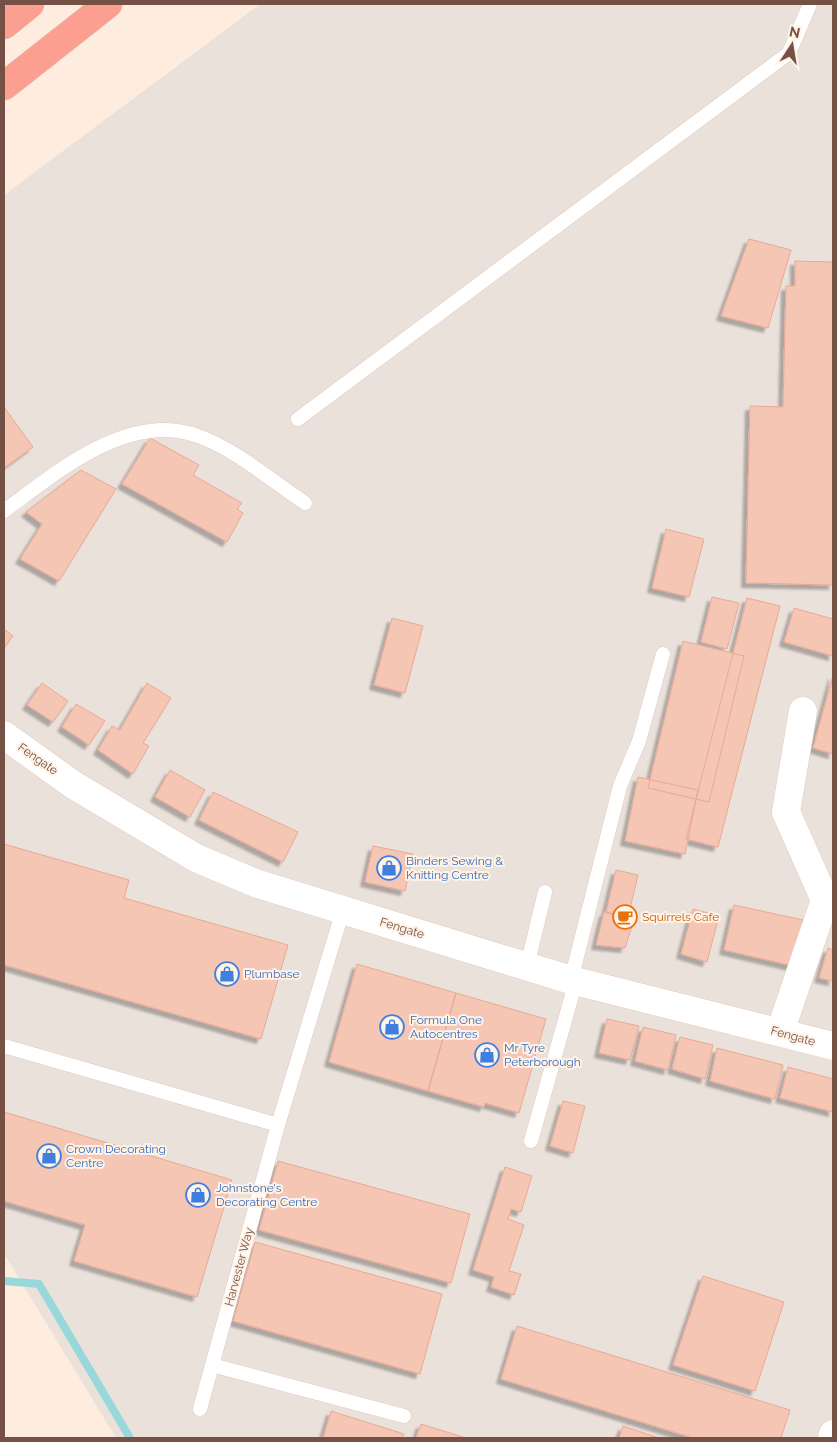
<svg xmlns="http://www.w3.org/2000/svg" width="837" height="1442" viewBox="0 0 837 1442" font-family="Raleway,sans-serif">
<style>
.industrial{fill:#ebe1db}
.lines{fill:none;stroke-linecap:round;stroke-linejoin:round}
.stream{stroke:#98d8da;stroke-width:8}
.building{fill:#f5c6b4;stroke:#e8a994;filter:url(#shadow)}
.lane-casing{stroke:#e4cabd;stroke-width:15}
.street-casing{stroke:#e4cabd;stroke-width:29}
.secondary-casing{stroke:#e9caba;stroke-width:29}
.highway-casing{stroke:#d8cecb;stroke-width:29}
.lane{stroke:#fff;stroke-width:14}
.street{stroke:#fff;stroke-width:28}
.secondary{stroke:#fff;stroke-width:28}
.highway{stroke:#fc9f91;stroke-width:28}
.labels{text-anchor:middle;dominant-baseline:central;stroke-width:4;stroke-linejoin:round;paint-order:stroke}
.street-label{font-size:12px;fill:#755045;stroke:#fff2e6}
.shop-label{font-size:12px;fill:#366cbe;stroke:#fff2e6;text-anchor:start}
.food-label{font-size:12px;fill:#c56008;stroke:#fff2e6;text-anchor:start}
</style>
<defs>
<filter id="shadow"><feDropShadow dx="-4.5" dy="4.5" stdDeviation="1" flood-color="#0004"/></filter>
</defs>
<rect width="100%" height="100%" fill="#feedde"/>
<path class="industrial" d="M260,4H833V1438H116L6,1257L4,1258V195Z"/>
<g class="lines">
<path class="stream" d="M4,1281L39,1284L130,1438"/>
</g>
<path class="building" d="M749,239L791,250L768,328L721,316Z
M795,261L833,262V585L746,583L750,406L783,407L786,286H795Z
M4,407L33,447L4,468Z
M150,438L199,465L193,475L242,503L237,509L243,513L227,542L122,484Z
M81,470L116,489L59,581L20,559L42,524L26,512Z
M666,529L704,539L689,597L652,588Z
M712,597L739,603L727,649L701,642Z
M747,598L780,606L718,847L686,839Z
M794,608L833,619V656L784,642Z
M392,618L423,626L405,693L374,685Z
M4,629L13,636L4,648Z
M683,641L744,656L709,802L648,788Z
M833,675V754L813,748Z
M42,683L68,701L53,722L27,705Z
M147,683L171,698L143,743L149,746L133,774L98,750L112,726L120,730Z
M76,704L105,721L89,745L62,727Z
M170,770L205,790L190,817L155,797Z
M638,777L698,790L685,854L625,841Z
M213,792L298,832L283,862L199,820Z
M4,844L129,880L124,898L288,945L261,1039L4,965Z
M373,846L413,854L405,891L365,882Z
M616,870L638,875L628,917L606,912Z
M734,905L803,920L793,966L724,950Z
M693,909L719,916L707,962L681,954Z
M604,912L634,920L625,948L596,945Z
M828,948L833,950V981L819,978Z
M357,964L456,993L428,1091L329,1062Z
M456,993L546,1019L519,1113L485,1103L484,1107L428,1091Z
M607,1019L639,1026L630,1060L599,1053Z
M643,1027L676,1035L668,1070L635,1061Z
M680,1037L713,1045L705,1079L672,1069Z
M717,1048L783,1065L775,1099L710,1081Z
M788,1067L833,1079V1112L780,1098Z
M563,1101L585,1106L573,1153L550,1146Z
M4,1112L232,1180L197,1297L74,1261L85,1225L4,1201Z
M278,1161L470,1214L451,1283L259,1230Z
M505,1167L532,1176L521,1212L511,1209L508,1219L524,1225L509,1271L521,1274L514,1295L491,1287L494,1277L473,1270Z
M255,1242L442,1294L420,1374L233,1321Z
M703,1276L784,1302L755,1391L673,1365Z
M517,1326L790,1410L781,1438H693L501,1379Z
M331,1411L404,1434L402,1438H323Z
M421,1424L466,1438H416Z
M623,1426L659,1438H619Z"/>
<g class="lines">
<g class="lane-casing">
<path id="lane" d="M298,419L789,53L810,4
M4,511C56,473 129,410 198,436C235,449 272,481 305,503
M527,966L545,892
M571,980L620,786L639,741L663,654
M4,1046L278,1125
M531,1141L576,981
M212,1365L404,1416
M200,1409L278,1125L343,910"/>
</g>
<g class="street-casing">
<path id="street" d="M780,1032L825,900L786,812L803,711
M832,1438L833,1434"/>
</g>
<g class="secondary-casing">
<path id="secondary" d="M4,735L72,784L196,858L258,884L571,980L833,1046"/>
</g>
<g class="highway-casing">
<path id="highway" d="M4,25L30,4
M4,86L108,4"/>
</g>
<use href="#lane" class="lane"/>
<use href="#street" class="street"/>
<use href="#secondary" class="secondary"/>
<use href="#highway" class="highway"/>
</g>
<defs>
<g id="shop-ring" transform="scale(1.25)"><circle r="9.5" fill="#fff2e6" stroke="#3f7fe0" stroke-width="1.5"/><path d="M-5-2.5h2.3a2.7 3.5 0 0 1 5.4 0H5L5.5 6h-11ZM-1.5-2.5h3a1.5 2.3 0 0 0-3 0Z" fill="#3f7fe0"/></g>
<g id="cafe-ring" transform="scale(1.25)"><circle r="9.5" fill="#fff2e6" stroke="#e8710a" stroke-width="1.5"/><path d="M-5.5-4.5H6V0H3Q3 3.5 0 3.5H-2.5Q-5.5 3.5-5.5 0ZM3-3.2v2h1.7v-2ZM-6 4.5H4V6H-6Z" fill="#e8710a"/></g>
</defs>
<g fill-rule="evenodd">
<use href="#shop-ring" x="389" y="868"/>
<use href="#cafe-ring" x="625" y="917"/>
<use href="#shop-ring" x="227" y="974"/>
<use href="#shop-ring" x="392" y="1027"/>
<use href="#shop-ring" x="487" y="1055"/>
<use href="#shop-ring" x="49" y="1156"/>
<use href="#shop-ring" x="198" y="1195"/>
</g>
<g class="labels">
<g class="street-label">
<text transform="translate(38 759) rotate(35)">Fengate</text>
<text transform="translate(402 928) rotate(17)">Fengate</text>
<text transform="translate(793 1036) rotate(15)">Fengate</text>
<text transform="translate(239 1267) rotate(-75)">Harvester Way</text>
</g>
<g class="shop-label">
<text x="406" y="861">Binders Sewing &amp;<tspan x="406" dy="14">Knitting Centre</tspan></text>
<text x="244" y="974">Plumbase</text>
<text x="410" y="1020">Formula One<tspan x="410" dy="14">Autocentres</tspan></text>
<text x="504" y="1048">Mr Tyre<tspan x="504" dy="14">Peterborough</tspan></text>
<text x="66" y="1149">Crown Decorating<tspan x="66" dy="14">Centre</tspan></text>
<text x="216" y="1188">Johnstone's<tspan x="216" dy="14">Decorating Centre</tspan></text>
</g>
<g class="food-label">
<text x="642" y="917">Squirrels Cafe</text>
</g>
</g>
<rect width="837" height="1442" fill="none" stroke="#755045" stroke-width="10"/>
<g transform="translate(792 45) rotate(12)" stroke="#fff2e6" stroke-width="4" paint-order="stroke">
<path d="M0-4L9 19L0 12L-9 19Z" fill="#755045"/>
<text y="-8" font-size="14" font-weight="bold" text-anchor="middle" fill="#755045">N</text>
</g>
</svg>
